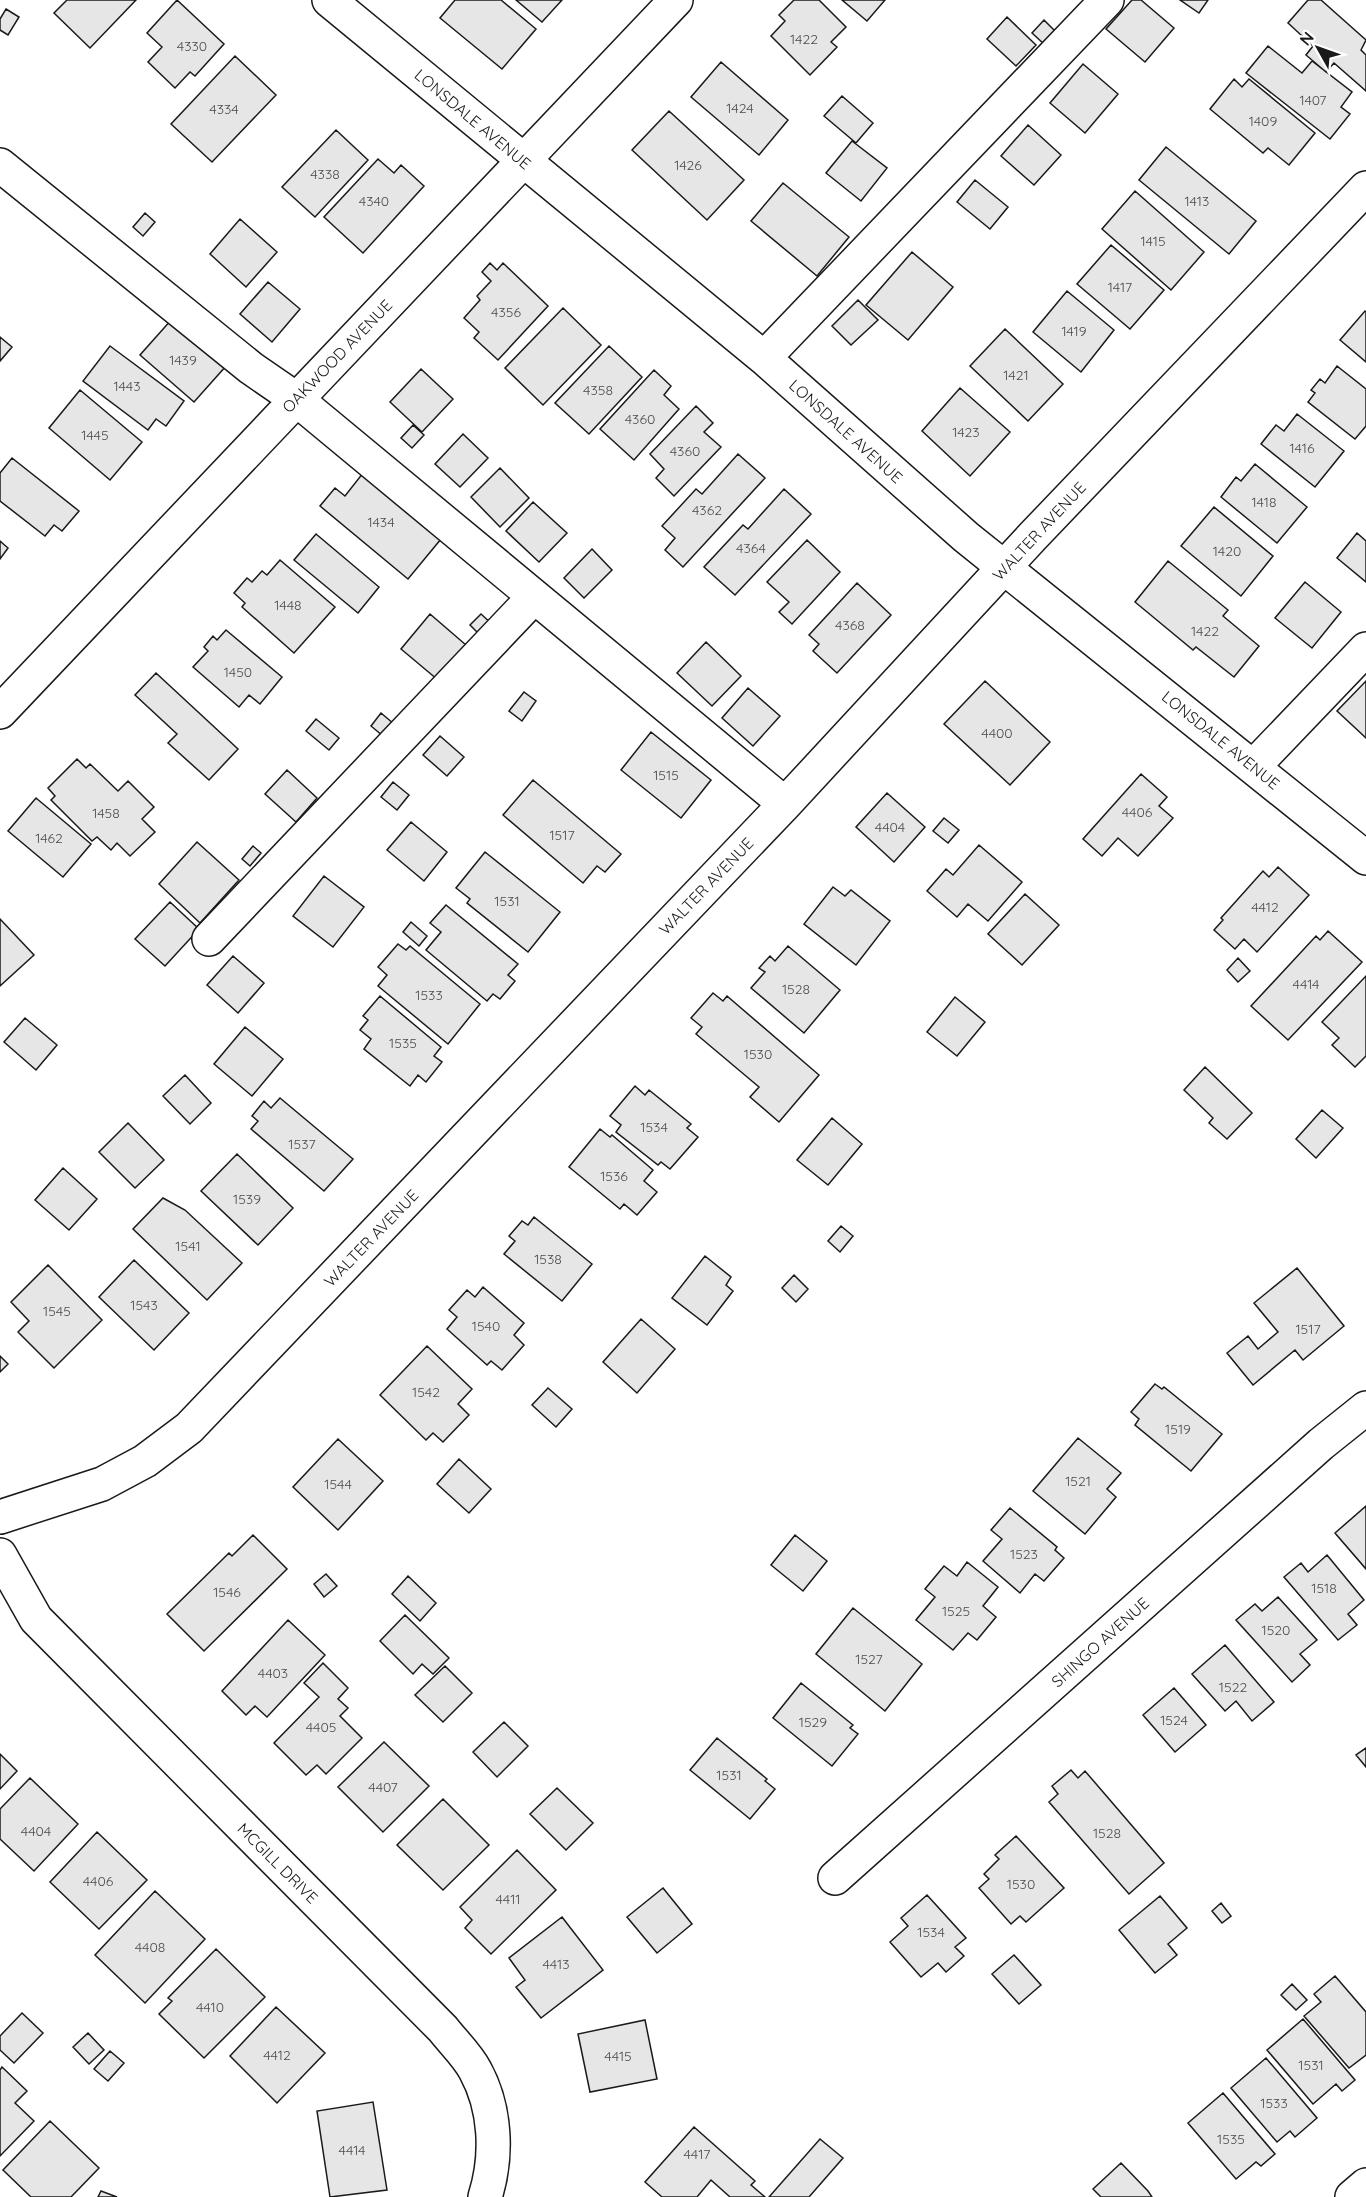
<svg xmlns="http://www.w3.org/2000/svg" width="1366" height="2197" viewBox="0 0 1366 2197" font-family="Quicksand,sans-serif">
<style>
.building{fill:#e6e6e6;stroke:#1a1a1a;stroke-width:1.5}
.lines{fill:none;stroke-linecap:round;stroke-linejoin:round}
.minor-casing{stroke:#1a1a1a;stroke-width:36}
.minor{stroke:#fff;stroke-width:33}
.labels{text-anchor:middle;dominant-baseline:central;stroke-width:4.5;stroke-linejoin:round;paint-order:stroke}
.number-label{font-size:14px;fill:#4d4d4d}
.street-label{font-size:16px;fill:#1a1a1a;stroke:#fff}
</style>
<rect width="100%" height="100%" fill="#fff"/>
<path class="building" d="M67,0H136L90,48L54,13Z
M177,0L224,44L195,76L190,72L175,88L148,62L162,47L147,33Z
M455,0H501L536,29L502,69L440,18Z
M516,0H562L542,22Z
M794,0H819L846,27L831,42L837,47L810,75L771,36L785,21L779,15Z
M842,0H885L867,21Z
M1132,0H1141L1174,28L1145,62L1106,29Z
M1180,0H1208L1199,13Z
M1308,0H1321L1366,40L1361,50L1366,55V91L1334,63L1326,72L1306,55L1313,46L1288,23Z
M6,9L19,17L8,35L0,30V19Z
M1007,17L1036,45L1016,66L987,39Z
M1044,20L1056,32L1045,45L1032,33Z
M1268,46L1302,73L1312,61L1352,92L1341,107L1350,114L1330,139L1246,73Z
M235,56L276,95L212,162L171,124Z
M721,62L788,120L759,155L691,97Z
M1083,64L1118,94L1085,133L1050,103Z
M1234,79L1242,87L1249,79L1315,133L1289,165L1268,148L1263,153L1210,109Z
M842,96L873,123L856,143L824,116Z
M669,111L744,180L707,220L632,150Z
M1028,125L1061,155L1034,185L1001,156Z
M336,130L368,160L315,217L282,187Z
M852,141L887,168L861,201L826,173Z
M1166,147L1256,221L1229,254L1139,180Z
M378,159L394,173L401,165L424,186L363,253L324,217Z
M975,180L1008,207L990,229L957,202Z
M783,183L849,237L817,276L751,221Z
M1135,191L1204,252L1171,290L1102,229Z
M145,213L155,222L143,236L133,227Z
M240,219L277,252L246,287L210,254Z
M1111,245L1164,290L1130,329L1077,284Z
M912,252L953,287L908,340L866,305Z
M490,263L497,270L503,263L548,306L498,360L474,338L479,332L464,318L480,300L477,296L491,281L482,272Z
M268,282L300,309L272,342L240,314Z
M1067,291L1114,330L1081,372L1033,332Z
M858,300L878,320L851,345L832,326Z
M563,308L601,345L543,405L505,368Z
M1365,311L1366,312V362L1340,340Z
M172,319L226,366L194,402L140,355Z
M1005,329L1063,384L1028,421L970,366Z
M0,337L12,347L0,361Z
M110,346L184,401L166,426L156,419L148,430L83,381Z
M609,346L642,377L589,434L555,403Z
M1337,366L1366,389V426L1355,439L1308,402L1315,393L1311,390L1320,379L1325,383Z
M421,369L453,399L422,432L390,402Z
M654,370L671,386L664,395L679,409L634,460L600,429Z
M960,388L1010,432L970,476L922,431Z
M80,390L142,442L110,480L49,428Z
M696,406L713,423L704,432L721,447L674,496L656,478L664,469L650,454Z
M1297,414L1344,451L1315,487L1261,444L1276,425L1284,431Z
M413,425L424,435L412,448L401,438Z
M463,434L488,458L460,487L435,464Z
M738,454L765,478L683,567L665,550L675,538L662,526L696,489L702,494Z
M12,458L79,511L62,531L54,525L45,536L0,501V473Z
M1255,464L1307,507L1277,543L1221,497L1236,477L1241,481Z
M500,468L529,498L500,527L471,497Z
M363,473L441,539L408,579L320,506L335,488L345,496Z
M784,489L811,514L735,595L704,567L743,525L748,529Z
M533,502L567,533L539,562L506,531Z
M1214,507L1273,556L1241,596L1181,546Z
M1357,533L1366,541V582L1337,558Z
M316,534L379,587L358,613L294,560Z
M807,540L840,572L792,624L779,612L789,602L767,582Z
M0,541L8,548L0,559Z
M592,549L612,570L584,598L564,578Z
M280,560L335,607L294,653L242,607L245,603L234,593L247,578L252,582L262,571L267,575Z
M1168,561L1228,610L1223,616L1259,646L1234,677L1196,647L1193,650L1135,602Z
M1305,582L1341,612L1312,648L1275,618Z
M857,583L891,615L837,673L813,651L819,644L809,635Z
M430,614L466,645L438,680L401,649Z
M481,614L493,625L482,637L470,625Z
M226,630L282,677L260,704L249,695L239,707L193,667L208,651L204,647L213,636L217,640Z
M706,642L741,676L712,706L677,673Z
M156,673L238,749L209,780L168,743L177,734L135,695Z
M985,681L1050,742L1010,785L944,724Z
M1366,681V738L1337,711Z
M748,688L780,716L753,746L722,718Z
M524,692L536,701L522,721L509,711Z
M381,713L394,724L383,736L371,726Z
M316,719L339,738L329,750L306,731Z
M651,732L711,780L681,818L621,770Z
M440,736L464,757L447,776L423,755Z
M77,759L86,768L90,764L118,791L128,781L154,807L142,819L155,832L130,856L117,843L111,850L97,837L92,841L51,800L55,796L48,788Z
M287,770L317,798L296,822L265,794Z
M1141,774L1167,797L1159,806L1173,818L1138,856L1118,838L1102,856L1083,839Z
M533,780L621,854L605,872L597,866L583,883L503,815Z
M393,782L409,795L397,810L381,797Z
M887,793L925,827L894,862L856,827Z
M36,798L91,844L63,877L8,831Z
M944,818L959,830L948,843L933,831Z
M411,822L447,852L424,881L387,850Z
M197,842L239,880L200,923L159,884Z
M979,845L1022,882L988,921L968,904L957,917L927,891L946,869L953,875Z
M253,846L261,853L250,866L242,859Z
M485,852L560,912L528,952L467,903L470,899L456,888Z
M1278,867L1309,895L1257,952L1244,939L1235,949L1214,930L1223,920L1221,918L1263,871L1269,877Z
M324,876L364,907L333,947L293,916Z
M833,887L845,896L851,890L890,921L856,965L804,924Z
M1025,894L1059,925L1022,965L988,934Z
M170,902L199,929L165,966L135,939Z
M446,905L518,964L508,975L515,981L500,999L493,994L487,1001L426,950L441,932L430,923Z
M0,919L34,955L0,986Z
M411,922L427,936L419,946L403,932Z
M1328,931L1362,962L1288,1040L1251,1006L1316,936L1320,940Z
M398,944L406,950L410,946L480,1004L448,1044L378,986L387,975L378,967Z
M788,946L840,990L804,1033L751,988L765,972L759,968L770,956L775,961Z
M233,956L264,983L238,1013L207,985Z
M1238,958L1250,971L1238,982L1227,970Z
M1366,976V1056L1355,1067L1332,1045L1339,1038L1322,1022Z
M713,993L723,1001L727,996L819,1075L779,1122L750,1097L759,1087L696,1034L702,1027L691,1018Z
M380,996L441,1047L434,1056L442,1062L426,1082L418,1075L410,1086L364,1049L371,1039L360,1030L368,1020L363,1016Z
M955,997L985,1022L957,1056L927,1032Z
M25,1018L57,1045L36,1070L4,1042Z
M245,1027L283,1059L252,1096L214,1064Z
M1205,1067L1252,1113L1227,1139L1209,1123L1213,1118L1184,1090Z
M185,1075L211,1103L190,1124L163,1096Z
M635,1086L645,1095L649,1090L691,1124L687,1128L698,1137L670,1169L661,1162L658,1165L616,1132L621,1125L610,1116Z
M280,1098L353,1159L324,1191L251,1129L258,1121L252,1116L264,1101L271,1108Z
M1322,1110L1343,1128L1316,1158L1296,1139Z
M832,1118L862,1144L828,1185L797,1160Z
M128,1123L164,1160L135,1188L99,1152Z
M600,1129L610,1137L612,1135L653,1170L644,1181L657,1192L637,1215L624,1204L620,1209L569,1167Z
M237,1154L293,1208L258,1245L201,1191Z
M63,1168L97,1199L69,1230L35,1200Z
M163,1198L185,1210L242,1263L207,1300L133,1229Z
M534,1217L592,1264L562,1301L504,1254L515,1241L509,1236L522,1221L528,1225Z
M841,1226L853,1236L840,1252L828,1241Z
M705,1256L731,1277L726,1285L733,1291L707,1325L672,1298Z
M134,1260L189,1313L154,1350L99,1297Z
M48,1265L102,1320L54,1368L18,1332L29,1321L11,1302Z
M1297,1268L1344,1326L1303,1360L1295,1350L1253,1385L1227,1353L1248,1336L1258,1349L1278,1332L1254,1303Z
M794,1275L808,1289L796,1302L782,1288Z
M483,1287L524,1323L514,1335L524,1345L502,1370L491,1361L487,1365L447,1329L457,1317L449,1310L467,1290L475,1297Z
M641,1319L675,1349L637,1393L603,1362Z
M427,1346L472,1389L458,1404L469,1415L443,1442L433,1433L426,1440L380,1395Z
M0,1356L8,1364L0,1372Z
M1155,1384L1162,1389L1164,1387L1222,1434L1191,1471L1135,1425L1139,1419L1131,1412Z
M548,1388L572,1409L556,1427L532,1405Z
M1078,1438L1121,1473L1107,1489L1116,1497L1085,1534L1033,1491Z
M338,1439L383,1481L338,1530L293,1487Z
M459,1459L491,1489L469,1513L437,1484Z
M1366,1506V1569L1335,1533Z
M1010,1508L1057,1547L1055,1550L1064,1558L1044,1581L1035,1574L1020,1593L983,1561L1002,1539L991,1530Z
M253,1535L287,1569L204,1651L167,1614L229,1553L232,1556Z
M795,1535L827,1561L803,1591L771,1565Z
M1327,1555L1364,1600L1348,1614L1357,1625L1338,1640L1284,1577L1301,1563L1308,1572Z
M967,1562L998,1587L983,1606L996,1617L977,1640L968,1633L953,1650L916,1620L935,1597L925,1589L944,1566L957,1576Z
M326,1574L337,1586L324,1597L314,1584Z
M408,1576L436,1603L420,1621L392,1594Z
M1278,1597L1317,1640L1300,1654L1310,1665L1292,1682L1236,1620L1255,1604L1262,1611Z
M853,1608L922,1664L885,1711L816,1654Z
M405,1615L449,1658L433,1674L422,1664L413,1674L380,1641Z
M288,1620L325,1655L267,1717L255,1706L246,1715L222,1691Z
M1225,1645L1274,1702L1252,1721L1236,1701L1225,1711L1192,1674Z
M323,1663L348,1688L338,1699L348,1708L340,1716L362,1738L326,1774L317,1765L306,1775L274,1743L319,1697L304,1683Z
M445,1666L472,1693L443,1722L415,1695Z
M801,1683L853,1725L850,1728L858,1734L832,1766L773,1718Z
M1174,1688L1206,1725L1175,1752L1143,1715Z
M504,1722L528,1746L497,1777L473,1752Z
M717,1738L767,1779L765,1781L775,1789L750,1819L690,1770Z
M384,1742L429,1786L383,1832L338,1787Z
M1366,1748V1767L1356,1755Z
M0,1754L17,1771L0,1789Z
M1071,1770L1078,1778L1085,1771L1164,1863L1129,1894L1049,1802L1058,1794L1052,1786Z
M30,1778L78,1824L34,1871L0,1839V1809Z
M557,1788L593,1823L566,1850L530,1814Z
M443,1799L489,1845L443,1890L397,1845Z
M97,1832L147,1880L99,1929L50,1882Z
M1016,1836L1064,1888L1026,1922L1020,1916L1011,1924L979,1888L989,1879L984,1874L999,1859L995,1855Z
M517,1850L556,1890L491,1954L465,1928L472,1920L460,1907Z
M663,1888L692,1924L657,1953L627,1917Z
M155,1891L205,1939L145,2003L95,1955Z
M927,1895L966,1938L955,1947L964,1956L946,1972L938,1963L921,1977L890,1942L908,1926L901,1918Z
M1160,1896L1187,1928L1168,1944L1177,1955L1155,1973L1119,1930Z
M1221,1903L1231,1916L1222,1923L1212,1911Z
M562,1917L603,1970L541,2018L516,1987L525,1980L509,1958Z
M216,1949L265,1997L204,2058L159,2014L172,2001L168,1998Z
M1014,1955L1041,1985L1019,2004L992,1974Z
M1335,1976L1366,2012V2055L1349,2068L1304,2016L1321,2002L1314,1994Z
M1292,1984L1307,2000L1296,2010L1281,1995Z
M276,2007L325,2053L277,2103L230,2056Z
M22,2013L43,2033L14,2063L0,2050V2036Z
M1303,2019L1355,2080L1342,2091L1336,2084L1313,2104L1267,2050Z
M645,2020L657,2079L590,2092L578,2034Z
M88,2033L104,2050L89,2064L73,2047Z
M110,2051L124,2063L108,2081L94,2069Z
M1266,2058L1317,2118L1295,2137L1290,2131L1277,2142L1231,2088Z
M2,2067L27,2091L15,2103L34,2121L0,2156V2070Z
M1223,2093L1275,2154L1261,2166L1256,2162L1236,2179L1188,2123Z
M373,2102L387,2190L330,2197L317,2111Z
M50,2121L99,2168L71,2197H31L3,2170Z
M694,2127L755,2181L751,2185L765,2197H730L711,2180L697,2197H662L645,2182Z
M820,2139L843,2158L809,2197H769Z
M1121,2163L1148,2191L1152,2197H1101L1093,2189Z
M101,2191L117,2197H98Z"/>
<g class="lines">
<g class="minor-casing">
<path id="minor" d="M329,0L764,358L966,537L1366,858
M0,165L251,368L296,399L785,804
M764,358L1107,0
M0,712L676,0
M1254,766L1366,649
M209,939L534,597
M0,1517L102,1484L145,1461L189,1428L785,804L1033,536L1366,188
M0,1555L36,1619L443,2029C453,2042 467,2055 475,2070C496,2108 498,2156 485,2197
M835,1878L1321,1444L1366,1408
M1352,2197L1366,2185"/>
</g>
<use href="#minor" class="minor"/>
</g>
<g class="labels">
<g class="number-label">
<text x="804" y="39">1422</text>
<text x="192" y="46">4330</text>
<text x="1313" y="100">1407</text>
<text x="740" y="108">1424</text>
<text x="224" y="109">4334</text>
<text x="1263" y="121">1409</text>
<text x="688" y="165">1426</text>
<text x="325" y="174">4338</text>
<text x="374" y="201">4340</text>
<text x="1197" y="201">1413</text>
<text x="1153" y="241">1415</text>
<text x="1120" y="287">1417</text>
<text x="506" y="312">4356</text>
<text x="1074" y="331">1419</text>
<text x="183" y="360">1439</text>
<text x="1016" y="375">1421</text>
<text x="127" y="386">1443</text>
<text x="598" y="390">4358</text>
<text x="640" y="419">4360</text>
<text x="966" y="432">1423</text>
<text x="95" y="435">1445</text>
<text x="1302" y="448">1416</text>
<text x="685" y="451">4360</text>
<text x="1264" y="502">1418</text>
<text x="707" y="510">4362</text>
<text x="381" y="522">1434</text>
<text x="751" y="548">4364</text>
<text x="1227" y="551">1420</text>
<text x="288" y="605">1448</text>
<text x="850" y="625">4368</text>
<text x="1205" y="631">1422</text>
<text x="238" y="672">1450</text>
<text x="997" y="733">4400</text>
<text x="666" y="775">1515</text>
<text x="1137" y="812">4406</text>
<text x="106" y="813">1458</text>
<text x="890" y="827">4404</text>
<text x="562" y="835">1517</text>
<text x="49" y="838">1462</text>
<text x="507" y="901">1531</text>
<text x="1265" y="907">4412</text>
<text x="1306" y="984">4414</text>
<text x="796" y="989">1528</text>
<text x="429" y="995">1533</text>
<text x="403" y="1043">1535</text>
<text x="758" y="1054">1530</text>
<text x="654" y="1127">1534</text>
<text x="302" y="1144">1537</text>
<text x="614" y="1176">1536</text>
<text x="247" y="1199">1539</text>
<text x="188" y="1246">1541</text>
<text x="548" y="1259">1538</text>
<text x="144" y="1305">1543</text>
<text x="57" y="1311">1545</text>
<text x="486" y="1326">1540</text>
<text x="1308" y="1329">1517</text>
<text x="426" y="1392">1542</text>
<text x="1178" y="1429">1519</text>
<text x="1078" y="1481">1521</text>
<text x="338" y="1484">1544</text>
<text x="1024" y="1554">1523</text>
<text x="1324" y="1588">1518</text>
<text x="227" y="1592">1546</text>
<text x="956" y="1611">1525</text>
<text x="1276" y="1630">1520</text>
<text x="869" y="1659">1527</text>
<text x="273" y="1673">4403</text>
<text x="1233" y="1687">1522</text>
<text x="1174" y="1720">1524</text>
<text x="813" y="1722">1529</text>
<text x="321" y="1727">4405</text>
<text x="729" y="1775">1531</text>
<text x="383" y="1787">4407</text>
<text x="36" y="1831">4404</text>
<text x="1107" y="1833">1528</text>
<text x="98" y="1881">4406</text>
<text x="1021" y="1884">1530</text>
<text x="508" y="1899">4411</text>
<text x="931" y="1932">1534</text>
<text x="150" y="1947">4408</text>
<text x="556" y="1964">4413</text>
<text x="210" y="2007">4410</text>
<text x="277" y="2055">4412</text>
<text x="618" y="2056">4415</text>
<text x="1311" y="2065">1531</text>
<text x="1274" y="2103">1533</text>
<text x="1231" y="2139">1535</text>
<text x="352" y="2150">4414</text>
<text x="697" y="2154">4417</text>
</g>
<g class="street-label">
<text transform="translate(473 119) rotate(40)">LONSDALE AVENUE</text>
<text transform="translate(337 356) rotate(-46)">OAKWOOD AVENUE</text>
<text transform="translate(846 431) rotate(42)">LONSDALE AVENUE</text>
<text transform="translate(1039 531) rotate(-47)">WALTER AVENUE</text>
<text transform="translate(1221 740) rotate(39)">LONSDALE AVENUE</text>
<text transform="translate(706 886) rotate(-46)">WALTER AVENUE</text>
<text transform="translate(371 1238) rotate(-46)">WALTER AVENUE</text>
<text transform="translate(1100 1642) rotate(-42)">SHINGO AVENUE</text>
<text transform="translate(278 1863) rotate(45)">MCGILL DRIVE</text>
</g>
</g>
<g transform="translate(1318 48) rotate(310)" stroke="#ffffff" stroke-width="4.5" paint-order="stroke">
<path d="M0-4.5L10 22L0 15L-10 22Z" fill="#1a1a1a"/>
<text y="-9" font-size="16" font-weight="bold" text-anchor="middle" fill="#1a1a1a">N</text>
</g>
</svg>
